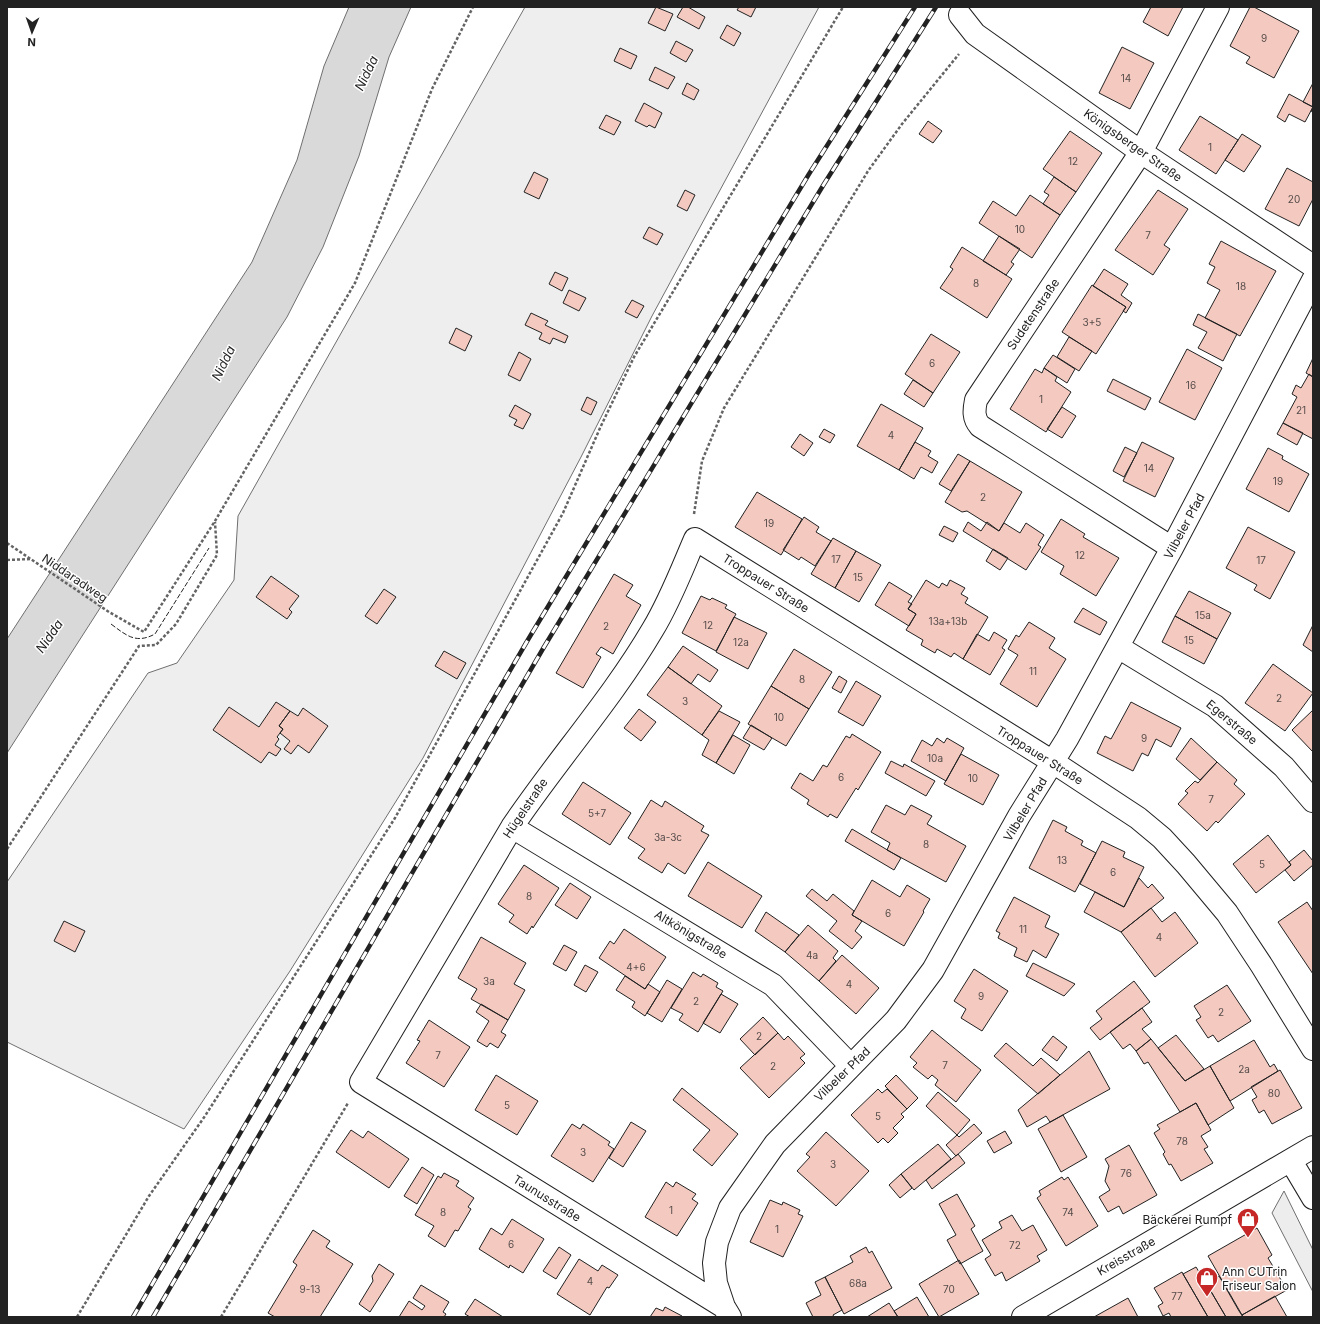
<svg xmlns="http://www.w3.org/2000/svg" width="1320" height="1324" viewBox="0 0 1320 1324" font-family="Inter,sans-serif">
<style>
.green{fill:#eee;stroke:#6f6f6f}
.parking{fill:#ededed;stroke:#6f6f6f}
.water{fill:#d9d9d9;stroke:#6f6f6f}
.building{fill:#f3c9c0;stroke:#222}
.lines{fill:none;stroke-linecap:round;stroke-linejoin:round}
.street-casing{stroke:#222;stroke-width:24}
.path{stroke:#646464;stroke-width:2.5;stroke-dasharray:3 2;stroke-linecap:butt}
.street{stroke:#fff;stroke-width:22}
.rail-casing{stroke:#222;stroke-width:4.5}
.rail{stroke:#fff;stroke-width:3;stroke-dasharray:9;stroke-linecap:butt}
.fence{stroke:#222;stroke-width:1;stroke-dasharray:5 2;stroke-linecap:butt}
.labels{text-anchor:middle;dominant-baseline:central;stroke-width:3;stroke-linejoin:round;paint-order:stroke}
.number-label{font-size:10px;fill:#564c4a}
.street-label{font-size:12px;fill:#222;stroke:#fff}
.poi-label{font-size:12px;fill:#222;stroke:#fff;text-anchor:end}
.water-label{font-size:13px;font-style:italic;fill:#222;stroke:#fff}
</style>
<rect width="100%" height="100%" fill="#fff"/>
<path class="green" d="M525,7H819L652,316L581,457L423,758L290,971L184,1129L7,1042V882L148,673L177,663L234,580L238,516Z"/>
<path class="parking" d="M1284,1191L1313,1250V1292L1272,1213Z"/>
<path class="water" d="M349,7H411L389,57L359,156L323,247L287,317L7,753V639L252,262L297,160L324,66Z"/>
<path class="building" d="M656,7L673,14L665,31L648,23Z
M683,7H688L705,17L699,29L677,17Z
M739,7H756L751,17L737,10Z
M1151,7H1183L1168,36L1143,22Z
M1250,7H1254L1299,31L1274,78L1246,63L1250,57L1230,46Z
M727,25L741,33L734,46L720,38Z
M676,41L693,50L686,62L670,53Z
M1122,47L1154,63L1130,109L1099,93Z
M620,48L637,56L631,69L614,61Z
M655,67L675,77L668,89L649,80Z
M687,83L699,90L694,100L682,94Z
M1313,83V112L1311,111L1313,107L1303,102Z
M1289,94L1313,107L1305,122L1289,114L1285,122L1277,117Z
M644,103L662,113L655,128L649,125L647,127L635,121Z
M606,115L621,122L614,135L599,128Z
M1200,116L1238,140L1216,174L1179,150Z
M928,121L942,131L933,143L919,134Z
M1070,131L1102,153L1076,192L1043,169Z
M1242,134L1261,146L1244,172L1225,160Z
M1287,168L1313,182V199L1299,226L1265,209Z
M534,172L548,179L539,199L524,192Z
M1054,177L1076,192L1060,215L1043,204L1049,195L1044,192Z
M685,190L695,195L687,211L677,206Z
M1158,190L1188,209L1164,245L1170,249L1153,275L1115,250Z
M1030,195L1060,215L1032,258L979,223L993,201L1016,216Z
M649,227L663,234L657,245L643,238Z
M999,236L1020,249L1011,262L1014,264L1006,275L983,261Z
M1221,241L1276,271L1240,336L1205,318L1220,290L1207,283L1215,267L1209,264Z
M962,247L1012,279L987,318L940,288L953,269L950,267Z
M1104,269L1128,284L1121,295L1132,303L1126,313L1123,311L1126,307L1093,286Z
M555,272L568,278L562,291L549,284Z
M1092,285L1126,307L1096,354L1062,332Z
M569,290L586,298L579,311L563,303Z
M632,300L644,306L637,318L625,312Z
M531,313L548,321L545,325L568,336L565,343L553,338L550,344L539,339L542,333L525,325Z
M1198,314L1237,334L1223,361L1198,348L1207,332L1193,325Z
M456,328L472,336L465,351L449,343Z
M931,334L960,352L933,393L905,374Z
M1069,337L1092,351L1079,371L1057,357Z
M1187,349L1222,368L1195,420L1159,402Z
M519,352L531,359L520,381L508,375Z
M1053,355L1075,369L1067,383L1044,368Z
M1313,358V377L1306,373Z
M1044,368L1057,377L1055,381L1071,392L1046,432L1010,409L1035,369L1042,373Z
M1309,374L1313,377V439L1283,423L1297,397L1292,394L1296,385L1301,388Z
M1113,379L1151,398L1145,410L1107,391Z
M913,380L933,393L924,407L904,394Z
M587,397L597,402L591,415L581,410Z
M881,404L923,428L899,470L857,446Z
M515,405L531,414L523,429L514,425L517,420L509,416Z
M1062,407L1076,416L1062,438L1047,429Z
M1283,423L1303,433L1297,445L1277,434Z
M824,429L835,435L830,443L819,437Z
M800,434L813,443L804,456L791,447Z
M915,442L931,451L928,456L938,462L932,473L921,467L914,479L899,470Z
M1142,442L1174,458L1155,497L1123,481Z
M1125,447L1137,453L1124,477L1113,471Z
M1268,448L1283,456L1282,459L1309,474L1289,512L1246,489Z
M958,454L970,461L951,491L939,484Z
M970,461L1022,492L999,531L967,511L962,512L945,502Z
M757,492L802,519L781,555L735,527Z
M804,517L819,527L816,532L831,541L815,566L801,557L799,560L783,550Z
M1061,519L1085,534L1083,537L1119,558L1096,596L1060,574L1064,566L1041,552Z
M968,522L981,531L987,522L999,531L1004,523L1020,533L1026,523L1044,535L1038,545L1041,547L1026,570L963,531Z
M944,526L958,533L953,542L939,535Z
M1248,527L1295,552L1270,599L1254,590L1257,585L1226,568Z
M833,538L856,551L835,588L811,574Z
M993,549L1008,558L1000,570L986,561Z
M856,551L881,565L859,602L835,588Z
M614,574L633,585L626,596L641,605L613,654L601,647L596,654L601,657L583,688L556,673Z
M271,576L299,596L289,609L292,612L287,619L256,597Z
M926,580L939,588L942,583L947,586L950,580L965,588L961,594L968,598L965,603L988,617L963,659L954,653L951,657L937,649L935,653L921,645L923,640L906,630L916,614L908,609Z
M889,582L912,596L908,602L912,604L908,609L916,614L909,626L875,605Z
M384,589L396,597L377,624L365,616Z
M1189,591L1231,613L1217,639L1175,616Z
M701,596L710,600L712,598L727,605L725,608L736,614L716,651L682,633Z
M1083,608L1107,622L1100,635L1074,622Z
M1175,616L1217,639L1204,664L1162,642Z
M734,617L767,633L748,669L716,652Z
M1029,622L1055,638L1049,648L1066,659L1037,707L1000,684L1018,655L1008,649L1016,635L1019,637Z
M1313,625V652L1303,645Z
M994,632L1007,640L1002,648L1005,650L990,675L963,659L977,634L989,641Z
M683,646L718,670L710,682L698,674L691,684L668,667Z
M794,649L832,672L809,709L771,686Z
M444,651L466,663L457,679L435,666Z
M1273,664L1313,693L1285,731L1245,703Z
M668,667L722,706L702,735L647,695Z
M839,676L847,681L841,693L832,688Z
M856,681L881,696L863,726L838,712Z
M771,686L809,709L786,746L748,724Z
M276,702L290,711L279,726L283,729L277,737L279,739L275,745L281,749L276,756L269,752L261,763L213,730L229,707L259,727Z
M1131,702L1181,728L1171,747L1156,739L1148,756L1142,753L1133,771L1097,753L1105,736L1111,739Z
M303,708L328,726L309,753L298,745L291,754L284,749L290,741L280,733L283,729L279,726L290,711L298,716Z
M639,709L656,722L641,741L624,728Z
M1313,710V752L1292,730Z
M719,711L740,722L716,763L702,755L709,740L702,735Z
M751,725L772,738L764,750L743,738Z
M852,734L881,752L858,790L856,788L837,818L830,814L828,817L807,804L809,800L791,788L800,773L813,781L823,765L827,767L846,736L850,738Z
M733,735L750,745L734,774L716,763Z
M937,738L944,743L947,738L964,748L946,781L911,761L922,740L932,746Z
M1191,738L1217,762L1200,780L1176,759Z
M961,754L999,775L983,805L944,784Z
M891,761L903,767L904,764L935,781L926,796L885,773Z
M1217,762L1237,780L1234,784L1245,794L1218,823L1216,821L1207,831L1178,804L1188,793L1185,791L1195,781L1198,783Z
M583,782L631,813L610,845L562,814Z
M651,800L662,807L665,801L704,826L701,831L709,835L685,874L668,863L662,873L638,858L645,849L628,838Z
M886,805L905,815L911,805L932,816L927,824L966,846L946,882L887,850L890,843L871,832Z
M1053,820L1067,827L1065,831L1083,841L1081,845L1096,853L1075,892L1029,868Z
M852,829L901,858L894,870L845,841Z
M1268,835L1291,865L1256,893L1233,864Z
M1102,841L1125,852L1123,857L1144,867L1124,907L1080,884Z
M1304,850L1313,861V865L1294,881L1285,870L1291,865L1289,862Z
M708,862L762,896L742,928L688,896Z
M524,865L559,888L533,928L532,926L527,934L509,922L514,915L498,904Z
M1139,878L1148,888L1152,884L1164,898L1121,932L1084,912L1095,892L1124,907Z
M872,880L900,897L907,885L930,899L923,911L924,912L904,946L852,915Z
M570,883L591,897L577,919L555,905Z
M812,889L827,901L833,894L854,911L852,915L862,921L855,931L862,937L852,949L829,931L837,921L806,896Z
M1014,897L1050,916L1045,927L1059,934L1046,958L1033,950L1027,962L1014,956L1017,948L998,938L1000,933L996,931Z
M1307,902L1313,911V974L1278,922Z
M1151,908L1162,922L1175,912L1198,943L1155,977L1121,932Z
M766,912L799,935L785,952L755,931Z
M64,921L85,931L75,952L54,941Z
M808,925L838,951L833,958L836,961L819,981L785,952Z
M624,929L666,957L645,989L599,958L610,941L614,944Z
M481,937L526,963L514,984L525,990L508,1020L471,999L477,989L458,978Z
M564,945L577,952L566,971L553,964Z
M842,955L879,988L856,1014L819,981Z
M1033,963L1075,984L1064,996L1026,976Z
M585,965L598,972L586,992L574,985Z
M974,969L1008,991L982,1031L961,1018L966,1009L954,1001Z
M693,972L701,977L703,974L718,983L716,987L723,991L698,1032L679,1020L683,1014L671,1008Z
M625,976L645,989L648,984L660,992L645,1016L632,1007L635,1002L616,990Z
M667,980L682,989L662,1022L647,1013Z
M1134,981L1150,1002L1100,1040L1090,1028L1102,1019L1096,1011Z
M1227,985L1251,1021L1218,1042L1213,1035L1208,1038L1196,1020L1201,1017L1194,1006Z
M721,994L738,1004L720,1033L703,1023Z
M481,1004L508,1020L501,1032L506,1035L498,1048L490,1043L487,1047L477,1041L489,1021L476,1012Z
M1142,1008L1152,1022L1142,1029L1151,1039L1136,1051L1130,1044L1123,1049L1110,1032Z
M763,1017L778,1033L755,1055L740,1039Z
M429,1020L470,1047L444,1087L406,1063L420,1041L417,1040Z
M932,1030L981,1070L956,1102L935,1085L938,1080L932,1075L928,1079L913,1067L917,1063L910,1057Z
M778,1033L784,1040L788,1036L805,1054L800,1058L805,1063L769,1098L740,1068Z
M1176,1035L1204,1069L1185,1081L1158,1048Z
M1053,1036L1067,1047L1057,1061L1042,1050Z
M1151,1039L1185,1081L1210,1066L1234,1108L1208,1125L1196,1103L1180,1112L1148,1062L1144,1064L1136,1051Z
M1254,1040L1270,1067L1274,1064L1278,1071L1230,1101L1210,1066Z
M1006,1043L1033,1066L1041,1058L1060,1075L1038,1094L994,1056Z
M1089,1051L1110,1089L1050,1122L1046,1116L1027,1127L1018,1110Z
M1280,1070L1302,1108L1272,1124L1264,1110L1259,1113L1252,1100L1257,1097L1251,1087Z
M496,1075L538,1101L517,1135L475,1110Z
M896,1075L918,1098L907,1109L885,1086Z
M682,1088L738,1134L712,1166L693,1150L710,1130L673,1100Z
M878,1089L882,1093L887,1089L907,1109L901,1114L904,1117L893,1128L898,1133L888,1143L883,1138L878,1143L851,1115Z
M938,1092L970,1120L957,1135L926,1106Z
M1196,1103L1211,1130L1201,1136L1208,1147L1204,1149L1213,1163L1181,1181L1171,1164L1169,1165L1163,1154L1165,1152L1154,1133L1160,1129L1157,1125Z
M1063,1115L1087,1157L1061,1172L1038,1129Z
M631,1122L646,1131L623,1167L609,1158Z
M572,1124L580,1129L583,1124L610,1142L608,1145L614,1149L593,1182L551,1156Z
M974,1124L982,1133L956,1156L946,1145L957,1135L959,1137Z
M351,1130L363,1138L368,1131L409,1159L389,1188L336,1152Z
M1005,1131L1012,1143L994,1153L987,1141Z
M826,1132L869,1171L836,1206L797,1171L810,1157L806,1154Z
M938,1144L951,1159L914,1190L901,1174Z
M1129,1145L1157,1195L1123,1214L1119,1206L1108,1212L1099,1197L1110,1190L1105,1181L1109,1166L1105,1159Z
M958,1154L965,1163L932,1189L926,1180Z
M422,1167L434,1175L417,1204L404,1196Z
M444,1173L459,1181L456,1186L474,1198L468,1207L471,1209L458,1231L455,1230L445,1247L428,1236L434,1226L415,1215L438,1176L441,1178Z
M901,1174L912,1188L900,1198L889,1185Z
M1062,1177L1064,1180L1068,1177L1098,1226L1066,1246L1037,1198L1041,1195L1039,1191Z
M666,1182L673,1187L676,1182L696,1194L692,1199L698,1203L677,1236L645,1217Z
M957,1194L975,1226L971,1229L983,1251L960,1264L947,1240L956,1235L939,1204Z
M770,1200L782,1205L783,1202L800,1210L798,1214L803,1216L783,1257L750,1242Z
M1012,1215L1022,1231L1033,1225L1047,1250L1037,1256L1040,1261L1006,1281L1002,1272L995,1276L985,1259L991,1255L982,1240L1002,1228L999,1222Z
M512,1219L544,1239L523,1273L510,1265L509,1268L479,1249L491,1228L502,1235Z
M1257,1228L1272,1255L1268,1258L1287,1290L1242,1315L1208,1256Z
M313,1230L330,1241L326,1247L353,1264L320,1317H275L268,1313L297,1265L293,1262Z
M559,1247L571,1255L556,1279L543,1271Z
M866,1247L869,1253L872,1251L892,1288L844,1314L825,1277L853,1262L850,1256Z
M579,1259L598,1271L602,1265L618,1275L609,1288L607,1287L590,1315L557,1294Z
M959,1260L979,1294L939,1317L919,1284Z
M379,1264L394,1274L370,1312L359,1304L373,1281L372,1276Z
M1196,1267L1206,1283L1226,1317H1208L1183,1274Z
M1182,1272L1183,1274L1208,1317H1171L1169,1313L1163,1316L1158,1306L1163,1303L1154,1288Z
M1219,1276L1239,1311L1243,1317H1226L1206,1283Z
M825,1277L842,1310L833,1315L834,1317H813L806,1303L821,1295L815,1282Z
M421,1285L449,1302L443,1312L446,1314L444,1317H399L409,1301L422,1310L425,1306L413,1298Z
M1275,1296L1287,1317H1243L1242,1315Z
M917,1297L929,1317H898L894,1311Z
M1128,1298L1138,1317H1094Z
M475,1299L503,1317H470L465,1314Z
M889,1303L898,1317H867Z
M665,1307L682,1316L681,1317H650L656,1308L663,1311Z"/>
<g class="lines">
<g class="street-casing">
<path id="street" d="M960,15L975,34L1141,152L1313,266
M1172,548L980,426C973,418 974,410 976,400L1141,152L1218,7
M1118,647L1215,706L1284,767L1313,801
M512,827L773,985L851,1066
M1291,1161L1313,1198
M724,1307L716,1283L714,1263L717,1242L730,1208L775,1144L896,1020L933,970L1019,816L1067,739L1172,548L1313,280
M730,1317L724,1307L361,1082L512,827C557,760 612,699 653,629C670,601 682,569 695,539L1053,762L1138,818L1162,838L1186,864L1227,913L1262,966L1313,1049
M1023,1317L1313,1147"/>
</g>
<path class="path" d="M694,514L702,461L724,408L868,171L902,124L959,54
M7,543L109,612L144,632L215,521L355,283L432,89L473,7
M7,560L31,559
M7,849L139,646L156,645L176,624L217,555L215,522
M77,1317L149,1196L205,1116L395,818L563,513L600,428L634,357L843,7
M221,1317L348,1103"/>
<use href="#street" class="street"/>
<g class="rail-casing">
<path id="rail" d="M133,1317L529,638L809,174L915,7
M153,1317L544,647L824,184L936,7"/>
</g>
<use href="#rail" class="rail"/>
<path class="fence" d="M111,624C127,636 136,644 155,634L209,548"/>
</g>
<defs>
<g id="shop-pin" transform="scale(1.15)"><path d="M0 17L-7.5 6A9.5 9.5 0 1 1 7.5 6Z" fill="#c62828" stroke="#fff"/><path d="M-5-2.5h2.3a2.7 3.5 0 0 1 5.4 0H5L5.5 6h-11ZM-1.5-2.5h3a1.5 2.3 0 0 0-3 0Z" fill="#fff"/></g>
</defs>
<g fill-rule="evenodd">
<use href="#shop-pin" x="1248" y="1219"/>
<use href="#shop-pin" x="1207" y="1278"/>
</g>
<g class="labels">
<g class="number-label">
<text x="1264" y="38">9</text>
<text x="1126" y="78">14</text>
<text x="1210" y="147">1</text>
<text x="1073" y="161">12</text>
<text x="1294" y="199">20</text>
<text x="1020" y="229">10</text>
<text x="1148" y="235">7</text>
<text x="976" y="283">8</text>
<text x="1241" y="286">18</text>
<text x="1092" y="322">3+5</text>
<text x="932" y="363">6</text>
<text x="1191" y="385">16</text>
<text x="1041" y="399">1</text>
<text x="1301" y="410">21</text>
<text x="891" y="435">4</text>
<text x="1149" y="468">14</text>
<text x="1278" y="481">19</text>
<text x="983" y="497">2</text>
<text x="769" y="523">19</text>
<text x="1080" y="555">12</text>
<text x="836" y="559">17</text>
<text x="1261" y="560">17</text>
<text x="858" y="577">15</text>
<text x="1203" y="615">15a</text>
<text x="948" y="621">13a+13b</text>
<text x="708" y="625">12</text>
<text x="606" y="626">2</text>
<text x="1189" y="640">15</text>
<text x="741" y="642">12a</text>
<text x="1033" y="671">11</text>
<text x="802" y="679">8</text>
<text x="1279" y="698">2</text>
<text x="685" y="701">3</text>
<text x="779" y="717">10</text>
<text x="1144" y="738">9</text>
<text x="935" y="758">10a</text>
<text x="841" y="777">6</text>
<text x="973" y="778">10</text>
<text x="1211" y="799">7</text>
<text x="597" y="813">5+7</text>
<text x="668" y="837">3a-3c</text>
<text x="926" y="844">8</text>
<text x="1062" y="860">13</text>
<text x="1262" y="864">5</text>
<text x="1113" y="872">6</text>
<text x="529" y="896">8</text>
<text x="888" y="913">6</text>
<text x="1023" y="929">11</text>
<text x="1159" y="937">4</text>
<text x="812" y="955">4a</text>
<text x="636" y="967">4+6</text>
<text x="489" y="981">3a</text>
<text x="849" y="984">4</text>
<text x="981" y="996">9</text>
<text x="696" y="1001">2</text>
<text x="1221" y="1012">2</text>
<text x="759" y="1036">2</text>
<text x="438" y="1055">7</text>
<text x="945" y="1065">7</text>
<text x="773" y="1066">2</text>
<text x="1244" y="1069">2a</text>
<text x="1274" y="1093">80</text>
<text x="507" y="1105">5</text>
<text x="878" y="1116">5</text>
<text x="1182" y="1141">78</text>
<text x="583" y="1152">3</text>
<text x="833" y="1164">3</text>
<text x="1126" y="1173">76</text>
<text x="671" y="1210">1</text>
<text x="443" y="1212">8</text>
<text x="1068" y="1212">74</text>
<text x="777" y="1229">1</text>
<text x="511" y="1244">6</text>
<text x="1015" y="1245">72</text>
<text x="590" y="1281">4</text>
<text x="858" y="1283">68a</text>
<text x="310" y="1289">9-13</text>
<text x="949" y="1289">70</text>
<text x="1177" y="1296">77</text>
</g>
<g class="street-label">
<text transform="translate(1133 145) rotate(35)">Königsberger Straße</text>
<text transform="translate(1033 314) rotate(-56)">Sudetenstraße</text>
<text transform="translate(1184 526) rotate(-62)">Vilbeler Pfad</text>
<text transform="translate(75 578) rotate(34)">Niddaradweg</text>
<text transform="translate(766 583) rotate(32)">Troppauer Straße</text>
<text transform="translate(1232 722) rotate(40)">Egerstraße</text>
<text transform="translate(1040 755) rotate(32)">Troppauer Straße</text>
<text transform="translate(525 808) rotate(-56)">Hügelstraße</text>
<text transform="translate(1025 809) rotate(-59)">Vilbeler Pfad</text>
<text transform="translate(691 934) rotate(31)">Altkönigstraße</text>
<text transform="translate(842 1074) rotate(-44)">Vilbeler Pfad</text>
<text transform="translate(547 1198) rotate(32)">Taunusstraße</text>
<text transform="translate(1126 1256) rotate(-30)">Kreisstraße</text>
</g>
<g class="poi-label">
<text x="1232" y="1219">Bäckerei Rumpf</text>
<text x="1222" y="1271" text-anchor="start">Ann CUTrin<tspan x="1222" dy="14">Friseur Salon</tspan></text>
</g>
<g class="water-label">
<text transform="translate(366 73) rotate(-64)">Nidda</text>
<text transform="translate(223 363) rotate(-64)">Nidda</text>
<text transform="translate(49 636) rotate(-55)">Nidda</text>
</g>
</g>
<rect width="1320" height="1324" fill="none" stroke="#222222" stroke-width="16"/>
<g transform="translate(32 32) rotate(182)" stroke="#ffffff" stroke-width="3" paint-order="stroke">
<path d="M0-3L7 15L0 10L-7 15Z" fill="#222222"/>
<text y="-6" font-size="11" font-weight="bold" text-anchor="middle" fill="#222222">N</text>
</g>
</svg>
